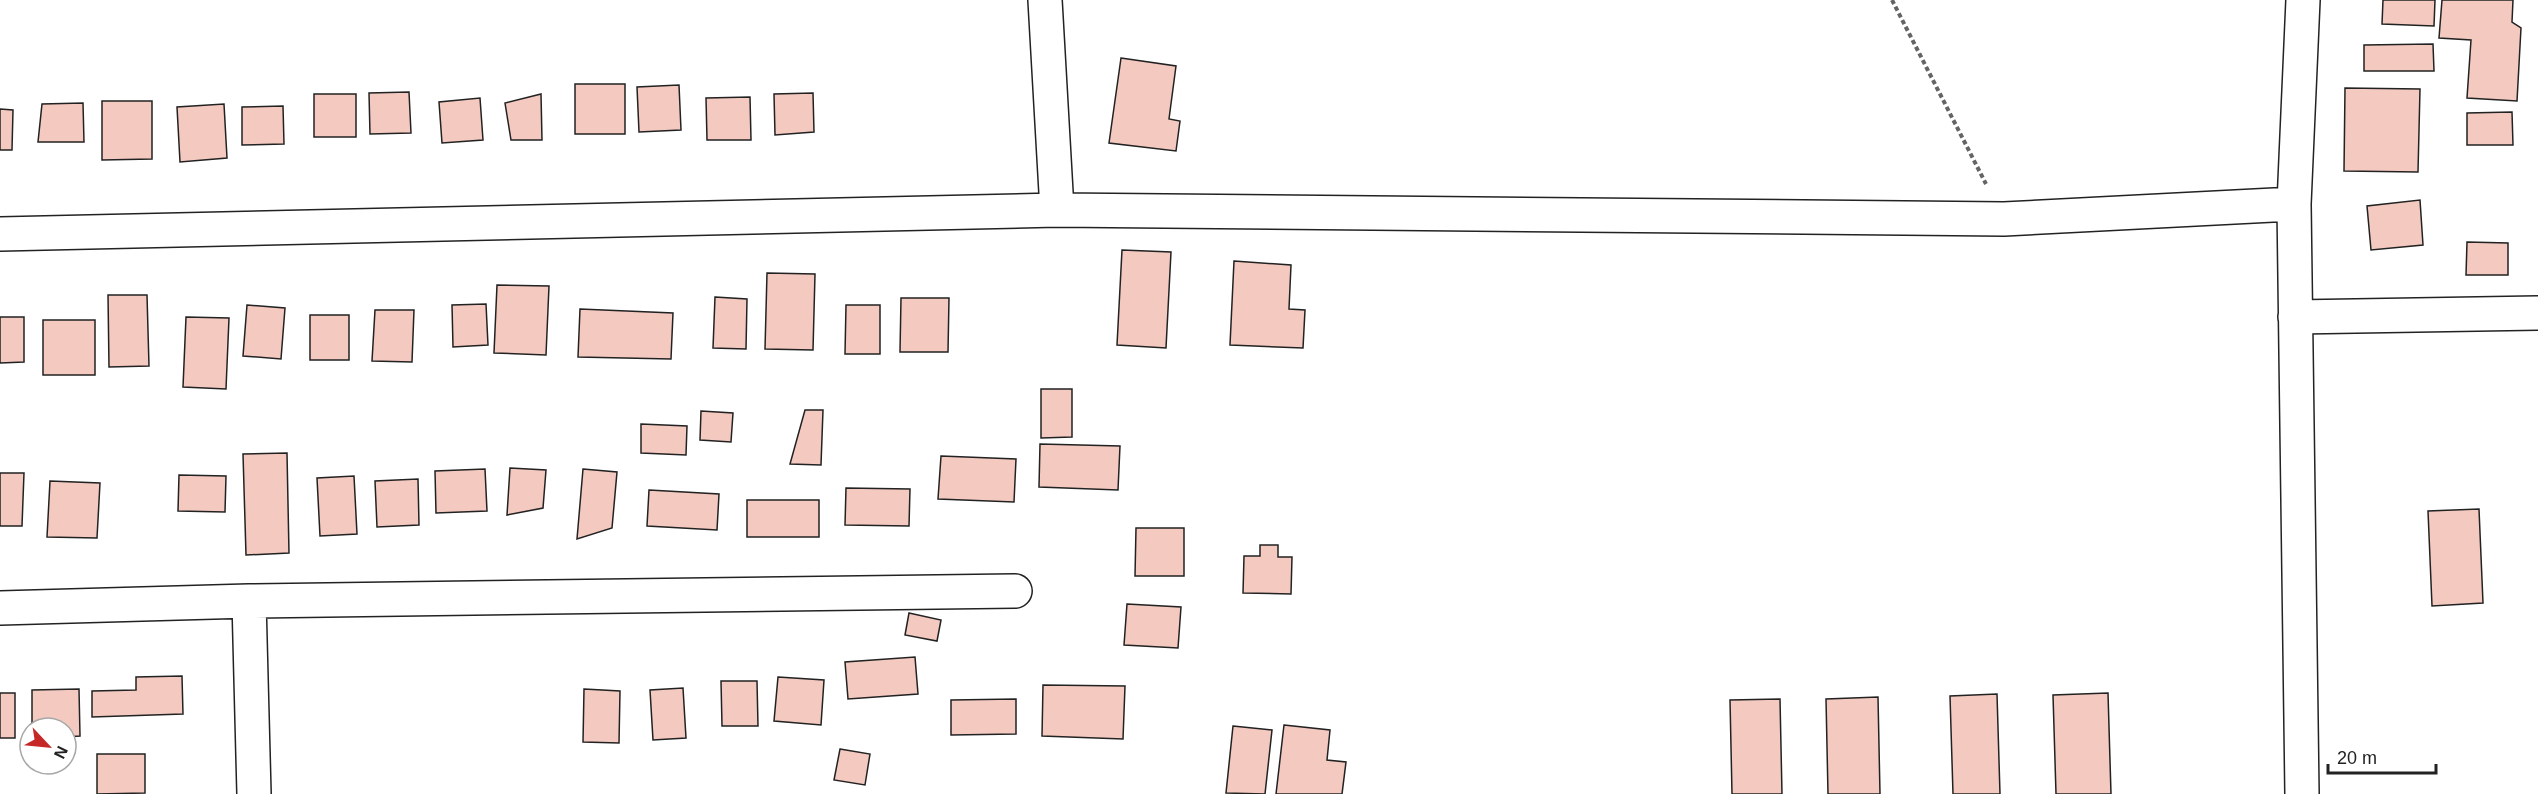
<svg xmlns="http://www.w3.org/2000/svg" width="2538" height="794" viewBox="0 0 2538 794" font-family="Arial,sans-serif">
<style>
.building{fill:#f3c9c0;stroke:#222;stroke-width:1.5}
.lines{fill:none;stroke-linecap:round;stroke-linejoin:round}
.minor-casing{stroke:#222;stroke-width:36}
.path{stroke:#646464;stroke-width:4;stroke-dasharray:4.5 3;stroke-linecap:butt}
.minor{stroke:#fff;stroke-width:33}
</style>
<rect width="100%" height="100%" fill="#fff"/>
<path class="building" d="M2383,0H2435L2434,26L2382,24Z
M2442,0H2513L2512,22L2521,28L2517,101L2467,98L2471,40L2439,38Z
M2433,44L2434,71H2364V45Z
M1121,58L1176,66L1169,119L1180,121L1176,151L1109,143Z
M575,84H625V134H575Z
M679,85L681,130L639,132L637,87Z
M2345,88L2420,89L2418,172L2344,171Z
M409,92L411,133L370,134L369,93Z
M813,93L814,132L775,135L774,94Z
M314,94H356V137H314Z
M541,94L542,140H511L505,103Z
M750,97L751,140H707L706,98Z
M480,98L483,140L442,143L439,102Z
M102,101H152V159L102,160Z
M83,103L84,142H38L42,104Z
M224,104L227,158L180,162L177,107Z
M283,106L284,144L242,145V107Z
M0,109L13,110L12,150H0Z
M2512,112L2513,145H2467V113Z
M2420,200L2423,245L2371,250L2367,206Z
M2467,242L2508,243V275H2466Z
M1122,250L1171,252L1166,348L1117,345Z
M1234,261L1291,265L1289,309L1305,310L1303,348L1230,345Z
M767,273L815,274L813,350L765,349Z
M497,285L549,286L546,355L494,353Z
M108,295H147L149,366L109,367Z
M715,297L747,299L746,349L713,348Z
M901,298H949L948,352H900Z
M486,304L488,345L453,347L452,305Z
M247,305L285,308L281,359L243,356Z
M846,305H880V354H845Z
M580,309L673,313L671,359L578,357Z
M375,310H414L412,362L372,361Z
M310,315H349V360H310Z
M0,317H24V362L0,363Z
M186,317L229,318L226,389L183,387Z
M43,320H95V375H43Z
M1041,389H1072V437L1041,438Z
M805,410H823L821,465L790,464Z
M701,411L733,413L731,442L700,440Z
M641,424L687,426L686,455L641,453Z
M1040,444L1120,446L1118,490L1039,487Z
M287,453L289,553L246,555L243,454Z
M941,456L1016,459L1014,502L938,499Z
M510,468L546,470L543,508L507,515Z
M485,469L487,511L436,513L435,471Z
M583,469L617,472L612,528L577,539Z
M0,473H24L22,526H0Z
M179,475L226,476L225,512L178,511Z
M354,476L357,534L320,536L317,478Z
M418,479L419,525L377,527L375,481Z
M50,481L100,483L97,538L47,537Z
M846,488L910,489L909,526L845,525Z
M649,490L719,494L717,530L647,526Z
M747,500H819V537H747Z
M2479,509L2483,603L2432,606L2428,511Z
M1136,528H1184V576H1135Z
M1260,545H1278V557H1292L1291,594L1243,593L1244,556H1260Z
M1127,604L1181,607L1178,648L1124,645Z
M909,613L941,620L937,641L905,635Z
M915,657L918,694L848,699L845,662Z
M182,676L183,714L92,717V691L136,690V677Z
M778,677L824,680L821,725L774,721Z
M721,681H757L758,726H722Z
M1043,685L1125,686L1123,739L1042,736Z
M683,688L686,738L653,740L650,690Z
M79,689L80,736L66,737V728H32V690Z
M584,689L620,691L619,743L583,742Z
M0,693H15V738H0Z
M2108,693L2111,794H2056L2053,695Z
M1997,694L2000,794H1953L1950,696Z
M1878,697L1880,794H1828L1826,699Z
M1016,699V734L951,735V700Z
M1780,699L1782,794H1732L1730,700Z
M1284,725L1330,730L1327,760L1346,762L1342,794H1276Z
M1233,726L1272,730L1265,794L1226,793Z
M840,749L870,754L865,785L834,780Z
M97,754H145V793L97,794Z"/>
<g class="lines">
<g class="minor-casing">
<path id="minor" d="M1045,0L1057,210
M0,234L1057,210L2004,219L2294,204
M2295,317L2538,313
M249,601L1015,591
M0,608L249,601L254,794
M2302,794L2294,204L2303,0"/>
</g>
<path class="path" d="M1892,0L1986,184"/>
<use href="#minor" class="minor"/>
</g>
<g transform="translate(48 746) rotate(116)"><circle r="28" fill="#ffffff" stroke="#a7a7a7" stroke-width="1.5"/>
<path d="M0-4.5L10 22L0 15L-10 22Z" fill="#c62828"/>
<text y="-9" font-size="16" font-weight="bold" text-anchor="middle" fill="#222222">N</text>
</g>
<path d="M2328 764v9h108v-9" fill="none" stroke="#222222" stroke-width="3"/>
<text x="2337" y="764" font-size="18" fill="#222222" stroke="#ffffff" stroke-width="4.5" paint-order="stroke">20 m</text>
</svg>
